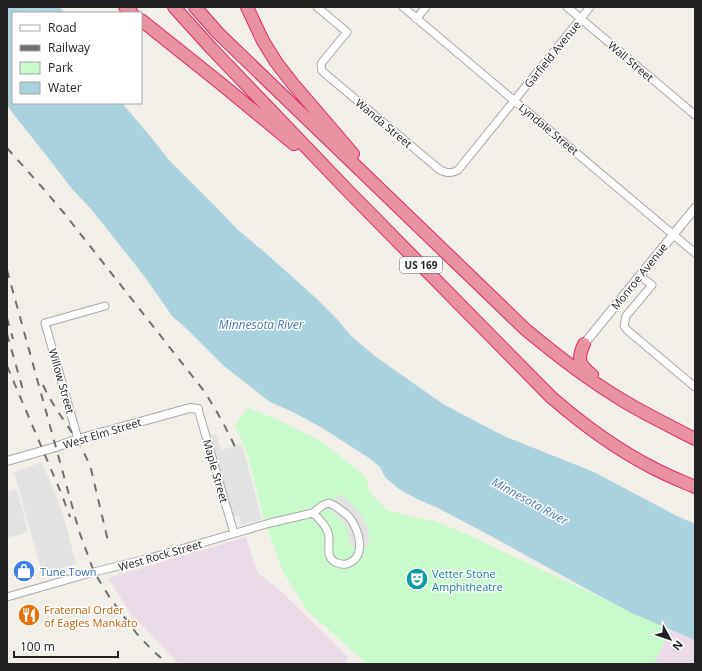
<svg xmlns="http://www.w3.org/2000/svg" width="702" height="671" viewBox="0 0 702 671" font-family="'Open Sans',sans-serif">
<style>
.industrial{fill:#ebdbe8}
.park{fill:#c8facc}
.parking{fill:#e2e2e2}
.water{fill:#aad3df}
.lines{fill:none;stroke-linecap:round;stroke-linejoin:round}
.minor-casing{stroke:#a9a9a9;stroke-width:9}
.tertiary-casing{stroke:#a9a9a9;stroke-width:10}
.motorway-casing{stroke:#dc2a67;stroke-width:14}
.minor{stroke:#fff;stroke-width:7}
.tertiary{stroke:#fff;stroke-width:8}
.motorway{stroke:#e892a2;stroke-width:12}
.rail{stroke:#707070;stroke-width:2;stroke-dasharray:8 8;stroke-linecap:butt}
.labels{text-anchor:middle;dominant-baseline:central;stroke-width:3;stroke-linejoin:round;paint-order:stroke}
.shield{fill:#fff;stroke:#646464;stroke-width:1}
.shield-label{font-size:10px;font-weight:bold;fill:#222}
.street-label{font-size:11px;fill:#222;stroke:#fff}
.shop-label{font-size:11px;fill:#366cbe;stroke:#fff;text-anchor:start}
.culture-label{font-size:11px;fill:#0d838f;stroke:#fff;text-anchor:start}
.food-label{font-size:11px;fill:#c56008;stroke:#fff;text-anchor:start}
.water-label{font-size:12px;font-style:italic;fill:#4a7aab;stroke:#fff}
</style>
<rect width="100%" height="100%" fill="#f2efe9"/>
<path class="industrial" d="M246,537L258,573L282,592L348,657L346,664H179L131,614L108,578Z
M687,616L695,619V664H654L670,630Z"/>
<path class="park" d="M248,408L274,418L321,441L366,477L369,491L387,510L409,516L434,521L466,534L670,630L654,664H367L307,610L283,572L263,516L248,456L235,425Z"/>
<path class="parking" d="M216,433L221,450L242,444L262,520L241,525L239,515L233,517L210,435Z
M42,462L63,514L76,564L42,573L14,472Z
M17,489L28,532L7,538V492Z
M339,494L348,500L362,516L367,526L369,537V546L350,545L349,536L347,529L340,518L328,509Z"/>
<path class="water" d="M7,7H60L64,13H13V103H122L150,136L169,160L215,206L238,230L269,256L317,299L337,319L351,336L376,357L443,404L475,421L506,437L594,472L675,515L695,524V640L634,614L594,593L489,535L438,508L417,499L399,489L385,477L380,467L369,458L324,429L293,412L270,402L224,366L187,329L172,316L145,277L91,209L72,189L46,155L18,120L7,105Z"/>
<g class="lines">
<g class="minor-casing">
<path id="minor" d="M317,7L347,32L324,60L321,64L322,71L440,170C447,173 451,174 458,170L590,7
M403,7L695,253
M567,7L695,115
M416,19L426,7
M640,276L652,285L626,316L624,326L627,330L695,387
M198,409L234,533
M78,439L45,323L105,306
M7,597L94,572L150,558L270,523L313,513L323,505L329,503C336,506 343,511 349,517C359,528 368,559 346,564C339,565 331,562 329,554C328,546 331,538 327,530C324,523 318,518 313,513"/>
</g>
<g class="tertiary-casing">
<path id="tertiary" d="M584,344L695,208
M7,461L56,447L78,439L190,408L198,409"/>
</g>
<g class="motorway-casing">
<path id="motorway" d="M125,7L132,13
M174,7L212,49L350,193L551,397C582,424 616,449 653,468C666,475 681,481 695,487
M195,7L218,33L525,329C556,355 587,379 622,400C645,414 670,426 695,439
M247,7L263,41L276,62L293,84L353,154
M141,20L220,83L294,144
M584,344C577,359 579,365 592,375"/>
</g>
<use href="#minor" class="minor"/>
<use href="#tertiary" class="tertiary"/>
<use href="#motorway" class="motorway"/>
<path class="rail" d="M7,148L41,186L64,213L204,391C216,410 226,427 235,447
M7,270L79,531L94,572L110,598L137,634L153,651L168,664
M7,318L13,339
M7,334L23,390
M7,366L62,495L70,517
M43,385C56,414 80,438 91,469L108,541"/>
</g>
<defs>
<g id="shop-disc" transform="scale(1.15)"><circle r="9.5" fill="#3f7fe0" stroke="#fff"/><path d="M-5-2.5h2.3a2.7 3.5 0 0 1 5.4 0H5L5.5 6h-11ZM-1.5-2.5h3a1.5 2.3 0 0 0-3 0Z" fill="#fff"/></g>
<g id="theatre-disc" transform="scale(1.15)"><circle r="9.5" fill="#0f9aa8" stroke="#fff"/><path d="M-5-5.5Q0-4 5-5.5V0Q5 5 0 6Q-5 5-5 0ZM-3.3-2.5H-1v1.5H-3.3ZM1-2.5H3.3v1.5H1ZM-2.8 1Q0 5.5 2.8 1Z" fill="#fff"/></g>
<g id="restaurant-disc" transform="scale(1.15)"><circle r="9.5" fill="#e8710a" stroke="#fff"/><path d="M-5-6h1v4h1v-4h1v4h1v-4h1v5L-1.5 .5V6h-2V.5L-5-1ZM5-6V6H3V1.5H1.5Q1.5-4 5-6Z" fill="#fff"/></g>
</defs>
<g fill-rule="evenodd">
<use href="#shop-disc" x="24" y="571"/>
<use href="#theatre-disc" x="417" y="579"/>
<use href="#restaurant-disc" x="29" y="615"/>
</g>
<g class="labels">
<rect class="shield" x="400" y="257" width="42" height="16" rx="3"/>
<g class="shield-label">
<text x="421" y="265">US 169</text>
</g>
<g class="street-label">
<text transform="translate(552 54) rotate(-51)">Garfield Avenue</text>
<text transform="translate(631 61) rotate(40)">Wall Street</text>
<text transform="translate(384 123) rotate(40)">Wanda Street</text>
<text transform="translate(549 129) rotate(40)">Lyndale Street</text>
<text transform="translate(639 276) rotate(-51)">Monroe Avenue</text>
<text transform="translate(62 381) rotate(74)">Willow Street</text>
<text transform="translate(102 433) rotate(-17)">West Elm Street</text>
<text transform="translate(216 471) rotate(74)">Maple Street</text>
<text transform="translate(160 555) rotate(-16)">West Rock Street</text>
</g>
<g class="shop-label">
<text x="40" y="571">Tune Town</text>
</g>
<g class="culture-label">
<text x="432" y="573">Vetter Stone<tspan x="432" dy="13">Amphitheatre</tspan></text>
</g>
<g class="food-label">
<text x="44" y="609">Fraternal Order<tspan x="44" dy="13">of Eagles Mankato</tspan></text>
</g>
<g class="water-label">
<text x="261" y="324">Minnesota River</text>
<text transform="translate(530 501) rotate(29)">Minnesota River</text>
</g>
</g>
<rect width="702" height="671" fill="none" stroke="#222222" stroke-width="16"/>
<rect x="12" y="12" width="130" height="92" fill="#ffffff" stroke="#a7a7a7"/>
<rect x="20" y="25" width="20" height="6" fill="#ffffff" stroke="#a7a7a7"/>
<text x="48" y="32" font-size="12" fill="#222222">Road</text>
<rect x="20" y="45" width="20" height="6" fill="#707070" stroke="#a7a7a7"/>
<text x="48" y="52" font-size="12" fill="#222222">Railway</text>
<rect x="20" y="62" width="20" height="12" fill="#c8facc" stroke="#a7a7a7"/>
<text x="48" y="72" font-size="12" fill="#222222">Park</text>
<rect x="20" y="82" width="20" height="12" fill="#aad3df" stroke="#a7a7a7"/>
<text x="48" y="92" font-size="12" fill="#222222">Water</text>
<g transform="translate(670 639) rotate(130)" stroke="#ffffff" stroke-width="3" paint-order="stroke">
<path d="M0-3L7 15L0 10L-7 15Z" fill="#222222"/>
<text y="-6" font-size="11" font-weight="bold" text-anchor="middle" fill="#222222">N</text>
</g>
<path d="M14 651v6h104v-6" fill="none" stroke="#222222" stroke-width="2"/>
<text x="20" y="651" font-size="12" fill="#222222" stroke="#ffffff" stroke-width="3" paint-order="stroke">100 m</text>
</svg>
